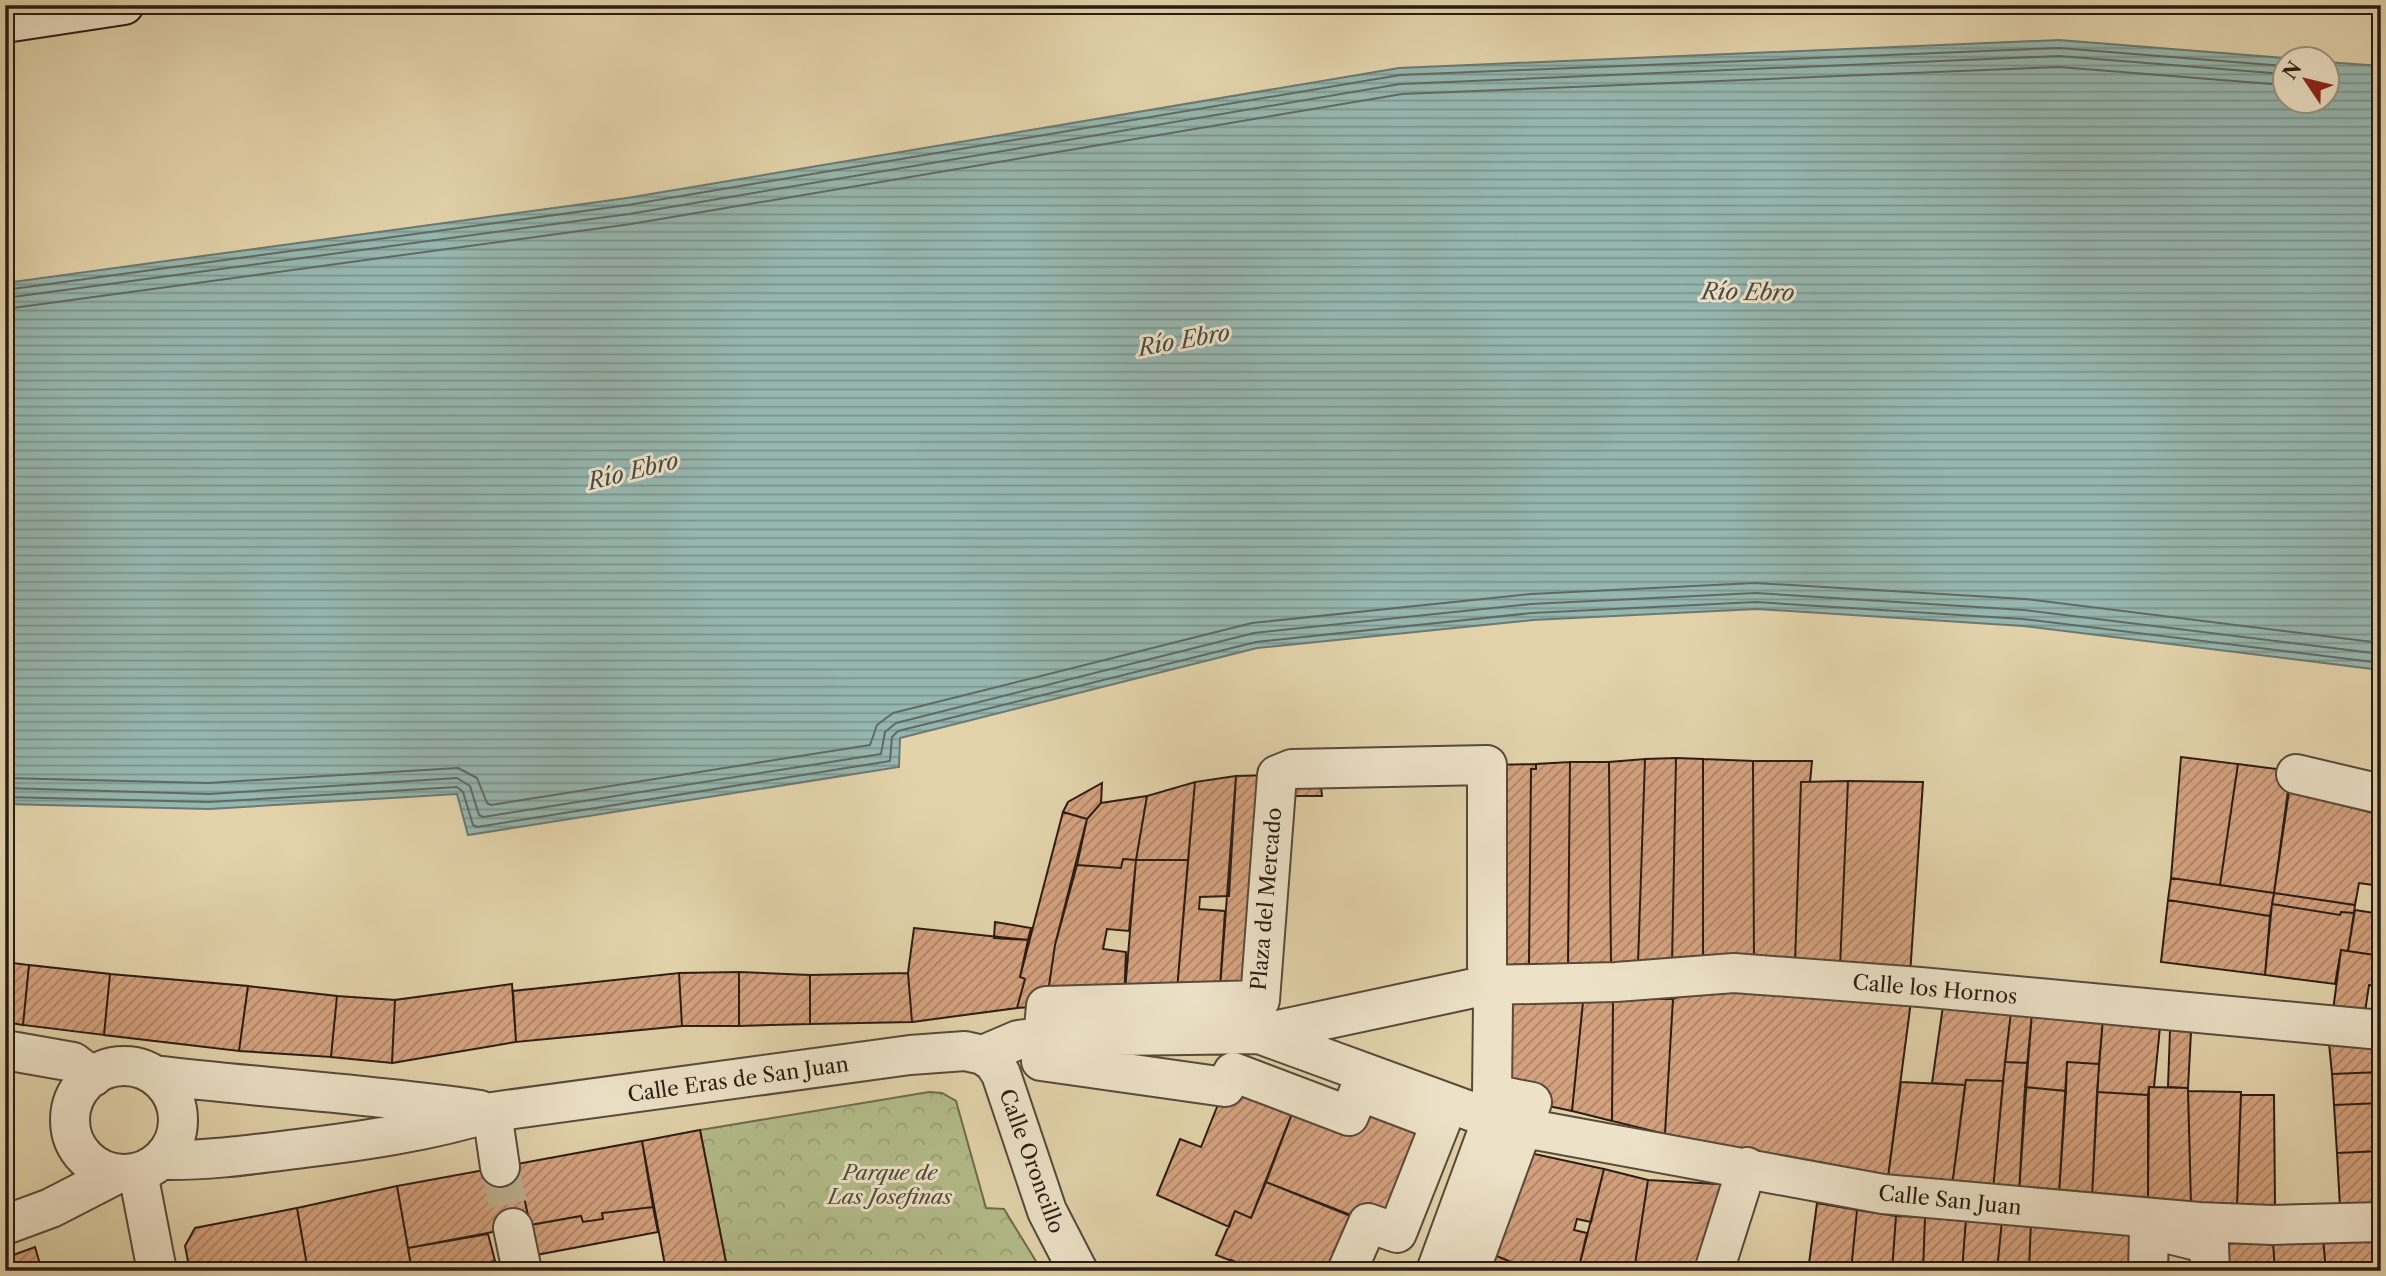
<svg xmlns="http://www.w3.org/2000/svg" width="2386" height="1276" viewBox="0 0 2386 1276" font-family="'Libre Caslon Text',serif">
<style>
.forest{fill:url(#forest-crowns);stroke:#6e6c4f;stroke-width:2}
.water{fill:url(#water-rules);stroke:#6b7972;stroke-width:2}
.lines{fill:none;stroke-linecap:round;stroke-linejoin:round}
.shore{stroke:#606a62;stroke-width:2}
.building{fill:url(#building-hatch);stroke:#2a1c15;stroke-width:2}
.street-tunnel{stroke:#beae8d;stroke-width:38;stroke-dasharray:38 19;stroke-linecap:butt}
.street-casing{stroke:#584a3a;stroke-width:42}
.secondary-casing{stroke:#2a1c15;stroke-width:42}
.street{stroke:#ede2c8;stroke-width:38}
.secondary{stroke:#ede2c8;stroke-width:38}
.labels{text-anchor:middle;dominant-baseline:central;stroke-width:6;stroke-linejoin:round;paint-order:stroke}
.street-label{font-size:21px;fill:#2a1c15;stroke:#ede2c8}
.park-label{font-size:21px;font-style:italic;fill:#534c38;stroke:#ede2c8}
.water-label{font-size:23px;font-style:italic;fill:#4a4a44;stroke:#ede2c8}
</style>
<defs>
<pattern id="forest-crowns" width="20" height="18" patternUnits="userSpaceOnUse" patternTransform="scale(1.75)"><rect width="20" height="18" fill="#b3bc89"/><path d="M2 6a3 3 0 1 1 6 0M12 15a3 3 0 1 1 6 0" fill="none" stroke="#9aa175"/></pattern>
<pattern id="water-rules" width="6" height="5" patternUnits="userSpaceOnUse" patternTransform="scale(1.75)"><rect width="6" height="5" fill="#96b7b0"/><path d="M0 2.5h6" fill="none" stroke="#7b948e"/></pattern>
<pattern id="building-hatch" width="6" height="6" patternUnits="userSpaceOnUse" patternTransform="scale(1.75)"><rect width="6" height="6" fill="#d5a27f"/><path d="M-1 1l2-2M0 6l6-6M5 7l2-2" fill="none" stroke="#ad8367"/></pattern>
</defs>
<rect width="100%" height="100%" fill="#e3d3ab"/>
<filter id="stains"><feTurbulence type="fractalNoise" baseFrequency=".00286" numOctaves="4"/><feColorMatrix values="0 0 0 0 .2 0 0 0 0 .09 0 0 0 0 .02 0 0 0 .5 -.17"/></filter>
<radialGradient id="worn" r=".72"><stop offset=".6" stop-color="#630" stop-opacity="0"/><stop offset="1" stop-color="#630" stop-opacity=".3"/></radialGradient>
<path class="forest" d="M929,1092L942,1093L956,1101L986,1208L1004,1209L1042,1271H756L754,1264L727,1268L700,1130Z"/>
<path class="water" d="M2059,40L2296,59L2284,60V102H2326L2327,62L2381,66V670L2023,626L1757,609L1533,620L1257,648L900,738L899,767L468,835L457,794L209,809L5,804V283L627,198L1399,68Z"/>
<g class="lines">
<path class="shore" d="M5,290L628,205L1400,75L2059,48L2284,66
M5,298L629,214L1400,84L2059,56L2284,74
M5,309L631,224L1402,94L2059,67L2284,85
M5,778L208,783L458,768L477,778L487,803L491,805L870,745L877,725L893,713L1252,623L1531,594L1755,583L2025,599L2381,643
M5,788L209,794L457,778L470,786L479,815L483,817L881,754L885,732L896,723L1254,633L1531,604L1756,593L2024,610L2381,654
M5,797L209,802L457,787L463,792L473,825L477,827L890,761L892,737L898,731L1256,642L1532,613L1756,602L2023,619L2381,663"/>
</g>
<path class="building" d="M2181,757L2238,764L2220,885L2171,878Z
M1676,758L1703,759V965H1672Z
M1676,758L1672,965L1638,964L1645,759Z
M1645,759L1638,964L1611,965L1609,762Z
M1703,759L1753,761L1754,965H1703Z
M1753,761H1812L1810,782H1801L1795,963L1754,965Z
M1570,762L1568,965L1529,964L1531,769H1536V764Z
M1570,762H1609L1611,965H1568Z
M1536,764V769H1531L1529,964L1487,966V765Z
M2238,764L2292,771L2274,893L2220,885Z
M1319,768L1322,796H1294L1292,769Z
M1277,775L1260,1000L1219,1002L1236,776Z
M1236,776L1229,896L1200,897L1199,909L1225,911L1219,1002H1176L1195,782Z
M1848,781L1923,782L1910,975L1840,968Z
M1848,781L1840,968L1795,963L1801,782Z
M1195,782L1188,860H1136L1147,796Z
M1102,783L1101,803L1087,819L1063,812L1068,802Z
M2288,791L2381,815V886L2359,883L2355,905L2274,893Z
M1147,796L1136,860L1123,859L1121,868L1077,865L1087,819L1101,803Z
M1063,812L1087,819L1055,945L1046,1006L1017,1008L1025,979L1020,977Z
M1123,859L1136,860L1129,931L1107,929L1103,949L1126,952L1124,1003L1046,1006L1055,945L1077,865L1121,868Z
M1136,860H1188L1176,1002L1124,1003Z
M2171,878L2274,893L2270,916L2168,900Z
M2274,893L2355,905L2354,913L2341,912L2340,915L2272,904Z
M2168,900L2270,916L2265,975L2161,962Z
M2272,904L2340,915L2341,912L2354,913L2348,951L2341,950L2335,984L2265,975Z
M2355,910L2381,914V956L2348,951Z
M995,922L1031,928L1028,940L994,938Z
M914,928L1028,940L1020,977L1025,979L1017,1008L912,1022L908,973Z
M2341,950L2381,956V986L2369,985L2364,1019L2332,1018Z
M5,962L29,965L23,1025L5,1022Z
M29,965L110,974L104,1035L23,1025Z
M739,972L810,975V1024L739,1026Z
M739,972V1026H682L679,973Z
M679,973L682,1026L516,1042L513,991Z
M908,973L912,1022L810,1024V975Z
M110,974L248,986L239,1051L104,1035Z
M512,984L516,1042L392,1063L395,1000Z
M248,986L337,996L331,1057L239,1051Z
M1704,987L1911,1001L1888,1177L1665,1134L1673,999Z
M337,996L395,1000L392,1063L331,1057Z
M1613,999H1673L1665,1134L1612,1121Z
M1613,999L1612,1121L1572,1111L1583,1002Z
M1583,1002L1572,1111L1492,1094L1493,1004Z
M1943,1006L2011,1012L2003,1081L1966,1080L1965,1085L1932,1083Z
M2011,1012L2032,1013L2028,1063L2005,1062Z
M2032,1013L2103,1018L2099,1064L2067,1062L2066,1091L2025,1087Z
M2103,1018L2160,1027L2154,1087H2149L2148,1095L2097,1092Z
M2170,1030L2191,1032L2188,1088L2168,1087Z
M2381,1042V1072L2332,1074L2329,1043Z
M2005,1062L2028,1063L2019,1193L1993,1190Z
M2067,1062L2099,1064L2092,1197L2059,1194Z
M2381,1072V1103L2334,1105L2332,1074Z
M1966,1080L2003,1081L1993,1190L1952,1186Z
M1901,1082L1965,1085L1952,1186L1888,1177Z
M1225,1087L1298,1098L1251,1218L1235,1211L1229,1227L1157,1195L1180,1139L1201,1147Z
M2025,1087L2066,1091L2059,1194L2019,1193Z
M2149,1087L2188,1088L2191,1205L2148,1202Z
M2188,1091L2241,1092L2237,1206L2191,1205Z
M2097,1092L2148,1095V1202L2092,1197Z
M2241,1095H2274L2275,1206H2237Z
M1298,1098L1441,1122L1397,1233L1266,1182Z
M2381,1103V1151L2337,1153L2334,1105Z
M700,1130L726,1262L666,1271L642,1141Z
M642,1141L653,1207L602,1213L603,1219L583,1222L581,1216L530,1225L517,1164Z
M1516,1150L1604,1169L1591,1222L1577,1219L1574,1230L1587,1233L1578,1271H1534L1479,1249Z
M2381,1151V1207H2340L2337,1153Z
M517,1164L530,1225L408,1248L397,1186Z
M1604,1169L1648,1180L1634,1271H1578Z
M1648,1180L1734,1185L1706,1271H1634Z
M1266,1182L1368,1223L1347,1271H1258L1216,1255L1235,1211L1251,1218Z
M397,1186L412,1271L369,1268L308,1271L297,1208Z
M1817,1203L1857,1210L1851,1271H1808Z
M653,1207L658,1232L536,1255L530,1225L581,1216L583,1222L603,1219L602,1213Z
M297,1208L308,1271H190L185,1246L195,1228Z
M1857,1210L1896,1216L1892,1271H1851Z
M1896,1216L1925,1217L1923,1271H1892Z
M1925,1217L1966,1219L1962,1271H1923Z
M1966,1219L2002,1220L1997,1271H1962Z
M2002,1220L2031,1221L2029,1271H1997Z
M2031,1221L2149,1229L2148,1271H2029Z
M488,1234L495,1261L443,1271H412L408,1248Z
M2381,1237V1271H2326L2323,1238Z
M2323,1238L2326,1271H2275L2273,1242Z
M2273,1242L2275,1271H2210L2209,1244Z
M35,1247L42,1271H5V1258Z
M1479,1249L1534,1271H1470Z
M1231,1260L1258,1271H1227Z
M495,1261L497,1271H443Z
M755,1264L756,1271H712L727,1268Z"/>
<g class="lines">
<path class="street-tunnel" d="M500,1167L513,1228"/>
<g class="street-casing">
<path id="street" d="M2296,774L2381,794
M1259,1034L1492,1119L1436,1271
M5,1050L73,1062L93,1077
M983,1055L1018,1040L1043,1037L1259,1034L1488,985L1616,982L1734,973L1920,987L2381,1030
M70 1120a54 54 0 1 1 108 0a54 54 0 1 1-108 0Z
M154,1075C263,1088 372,1094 480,1110
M492,1112L500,1167
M1499,1121L1524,1128L1883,1194L2199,1222L2272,1225L2381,1222
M161,1160C209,1161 256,1154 304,1148C369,1140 430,1131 492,1112L910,1055L965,1051L983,1055L994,1063L1001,1074L1047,1211L1078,1271
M138,1173L157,1271
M5,1225L51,1208L117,1174
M513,1228L522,1271
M1347,1271L1368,1223L1397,1233L1441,1122L1359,1091L1349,1116L1233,1072L1225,1087L1041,1061L1046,1006L1260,1000L1277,775L1292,769L1487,765V966L1493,1004L1492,1094L1532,1102L1470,1271
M1714,1271L1747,1167
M2148,1271L2149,1229L2209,1244L2210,1271"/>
</g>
<g class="secondary-casing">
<path id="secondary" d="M5,23L124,5"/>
</g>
<use href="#street" class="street"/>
<use href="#secondary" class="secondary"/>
</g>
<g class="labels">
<g class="street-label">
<text transform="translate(1266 899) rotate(-85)">Plaza del Mercado</text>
<text transform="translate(1935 989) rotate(5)">Calle los Hornos</text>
<text transform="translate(738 1079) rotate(-8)">Calle Eras de San Juan</text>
<text transform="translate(1032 1161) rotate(70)">Calle Oroncillo</text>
<text transform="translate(1950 1200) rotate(6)">Calle San Juan</text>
</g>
<g class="park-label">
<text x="890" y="1172">Parque de<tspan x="890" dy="24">Las Josefinas</tspan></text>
</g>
<g class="water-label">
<text transform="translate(1748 292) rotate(1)">Río Ebro</text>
<text transform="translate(1184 340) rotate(-10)">Río Ebro</text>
<text transform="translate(633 471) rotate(-14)">Río Ebro</text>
</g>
</g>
<rect width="2386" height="1276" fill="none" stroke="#e3d3ab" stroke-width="28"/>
<rect x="7" y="7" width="2372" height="1262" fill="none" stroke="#2a1c15" stroke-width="3.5"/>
<rect x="14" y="14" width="2358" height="1248" fill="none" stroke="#2a1c15" stroke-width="2"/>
<g transform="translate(2306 80) rotate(305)"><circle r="33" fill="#ede2c8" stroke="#9f9380" stroke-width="2"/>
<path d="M0-5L12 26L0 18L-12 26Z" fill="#8f2418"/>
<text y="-10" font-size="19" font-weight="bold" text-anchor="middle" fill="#2a1c15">N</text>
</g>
<rect width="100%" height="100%" filter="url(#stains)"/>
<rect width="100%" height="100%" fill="url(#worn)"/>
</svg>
